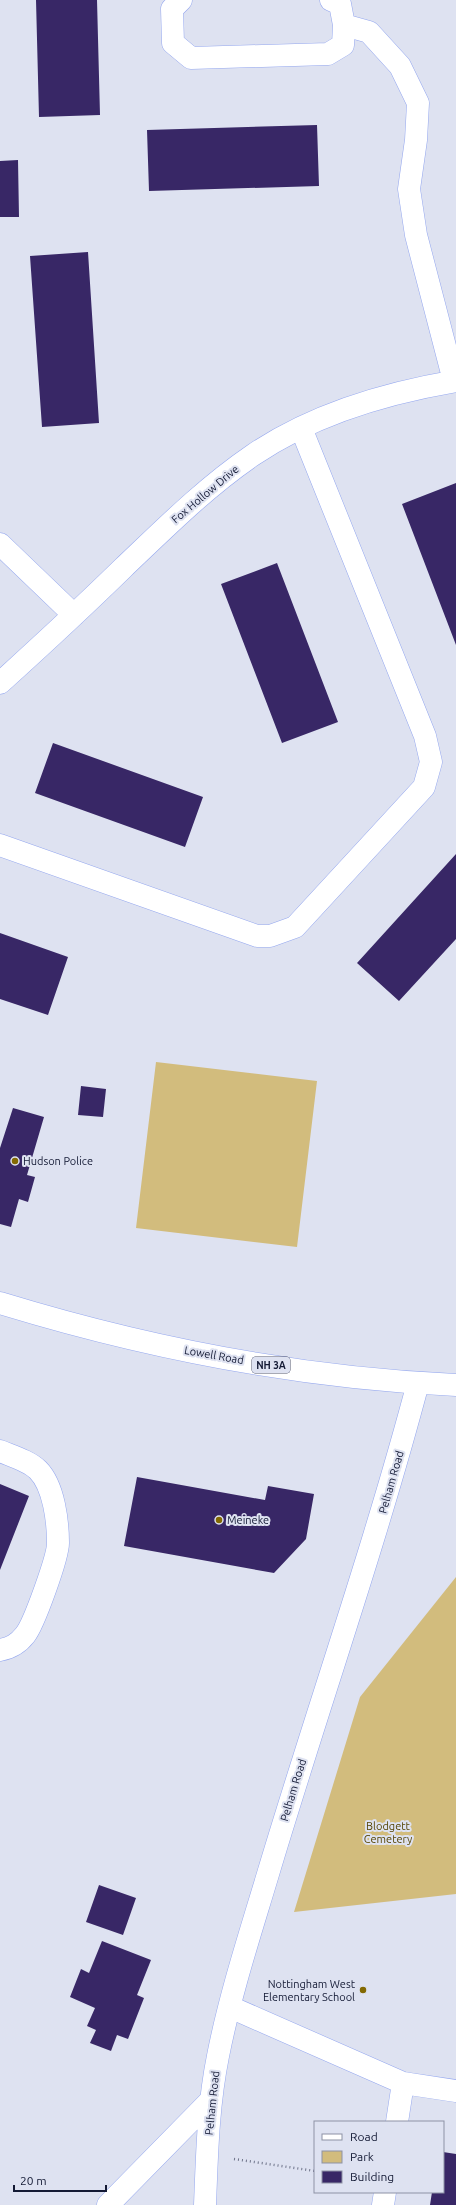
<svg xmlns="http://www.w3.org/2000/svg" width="456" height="2205" viewBox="0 0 456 2205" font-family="Ubuntu,sans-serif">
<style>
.green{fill:#d2bc7d}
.building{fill:#382766}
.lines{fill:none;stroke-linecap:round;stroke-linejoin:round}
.minor-casing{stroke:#94a7ef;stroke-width:23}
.major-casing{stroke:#94a7ef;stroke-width:23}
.path{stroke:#6f748a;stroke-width:2.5;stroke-dasharray:1 3;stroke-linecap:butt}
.minor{stroke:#fff;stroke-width:22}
.major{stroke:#fff;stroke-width:22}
.poi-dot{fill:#836903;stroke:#dee2f1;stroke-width:1.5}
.labels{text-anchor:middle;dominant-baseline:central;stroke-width:4;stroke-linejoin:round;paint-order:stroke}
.shield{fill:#dee2f1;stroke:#50556d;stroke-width:1}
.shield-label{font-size:10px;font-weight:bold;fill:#131934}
.street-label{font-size:11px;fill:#131934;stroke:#dee2f1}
.poi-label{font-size:11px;fill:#131934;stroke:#dee2f1;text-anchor:start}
.park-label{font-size:11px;fill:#564504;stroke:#dee2f1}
</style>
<rect width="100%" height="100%" fill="#dee2f1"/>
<path class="green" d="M156,1062L317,1081L297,1247L136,1228Z
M456,1577V1894L294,1912L360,1697Z"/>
<path class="building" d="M36,0H97L100,115L39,117Z
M317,125L319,186L149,191L147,130Z
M18,160L19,217H0V161Z
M88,252L99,423L42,427L30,256Z
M456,483V645L402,504Z
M277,563L338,722L282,743L221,584Z
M53,743L203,797L185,847L35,793Z
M456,854V939L399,1001L357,963Z
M0,933L68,957L48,1015L0,999Z
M81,1086L106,1089L103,1117L78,1115Z
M13,1108L44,1117L27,1175L35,1177L28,1202L19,1199L11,1227L0,1224V1148Z
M137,1477L265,1500L268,1486L314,1494L306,1539L274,1573L124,1546Z
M0,1484L29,1496L0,1570Z
M99,1885L136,1898L123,1935L86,1922Z
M102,1941L151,1960L137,1995L144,1998L128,2039L117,2035L111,2051L90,2043L96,2030L87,2026L95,2008L70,1997L81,1969L89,1973Z
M443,2152L456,2154V2205H430L432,2192H443Z"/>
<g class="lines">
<g class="minor-casing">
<path id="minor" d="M181,0L172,9L173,43L191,58L328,54L343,45L344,25L340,4L331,0
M344,25L369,32L400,66L418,103L416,140L409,189L416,235L454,381
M0,544L74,615
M0,683C42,645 83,607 123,568C165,528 206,487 253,455C313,414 385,393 456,381
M0,845L257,936H270L295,927L424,787L431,762L425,736L301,428
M0,1451C12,1456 29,1461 38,1470C54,1486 58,1522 58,1543C58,1557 34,1624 25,1635C18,1644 11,1648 0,1650
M230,2007L403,2083L456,2091
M397,2122L403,2083
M108,2205L211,2100
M205,2205C207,2155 208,2105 218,2056C230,1995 250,1934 268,1874C317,1710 374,1549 418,1383
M383,2205L385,2192"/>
</g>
<g class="major-casing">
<path id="major" d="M0,1303C147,1348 302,1378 456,1385"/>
</g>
<path class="path" d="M234,2159L315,2171"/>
<use href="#minor" class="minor"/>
<use href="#major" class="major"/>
</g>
<g class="poi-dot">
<circle cx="15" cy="1161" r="4"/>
<circle cx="219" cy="1520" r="4"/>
<circle cx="363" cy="1990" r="4"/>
</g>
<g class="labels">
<rect class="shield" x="252" y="1357" width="38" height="16" rx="3"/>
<g class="shield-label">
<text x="271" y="1365">NH 3A</text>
</g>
<g class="street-label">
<text transform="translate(205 494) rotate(-40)">Fox Hollow Drive</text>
<text transform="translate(214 1355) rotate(10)">Lowell Road</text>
<text transform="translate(391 1482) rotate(-74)">Pelham Road</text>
<text transform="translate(293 1790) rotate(-73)">Pelham Road</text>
<text transform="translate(212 2103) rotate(-84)">Pelham Road</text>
</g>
<g class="poi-label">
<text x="23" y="1161">Hudson Police</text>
<text x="227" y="1520">Meineke</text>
<text x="355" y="1984" text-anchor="end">Nottingham West<tspan x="355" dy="13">Elementary School</tspan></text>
</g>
<g class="park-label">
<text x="388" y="1826">Blodgett<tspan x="388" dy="13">Cemetery</tspan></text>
</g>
</g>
<rect x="314" y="2121" width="130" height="72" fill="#dee2f1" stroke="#8d92a5"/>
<rect x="322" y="2134" width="20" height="6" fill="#ffffff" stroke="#8d92a5"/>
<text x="350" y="2141" font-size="12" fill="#131934">Road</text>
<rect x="322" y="2151" width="20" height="12" fill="#d2bc7d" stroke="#8d92a5"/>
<text x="350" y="2161" font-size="12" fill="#131934">Park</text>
<rect x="322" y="2171" width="20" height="12" fill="#382766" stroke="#8d92a5"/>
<text x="350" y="2181" font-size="12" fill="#131934">Building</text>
<path d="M14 2185v6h92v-6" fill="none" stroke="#131934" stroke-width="2"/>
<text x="20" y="2185" font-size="12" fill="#131934" stroke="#dee2f1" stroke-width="3" paint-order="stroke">20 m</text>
</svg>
